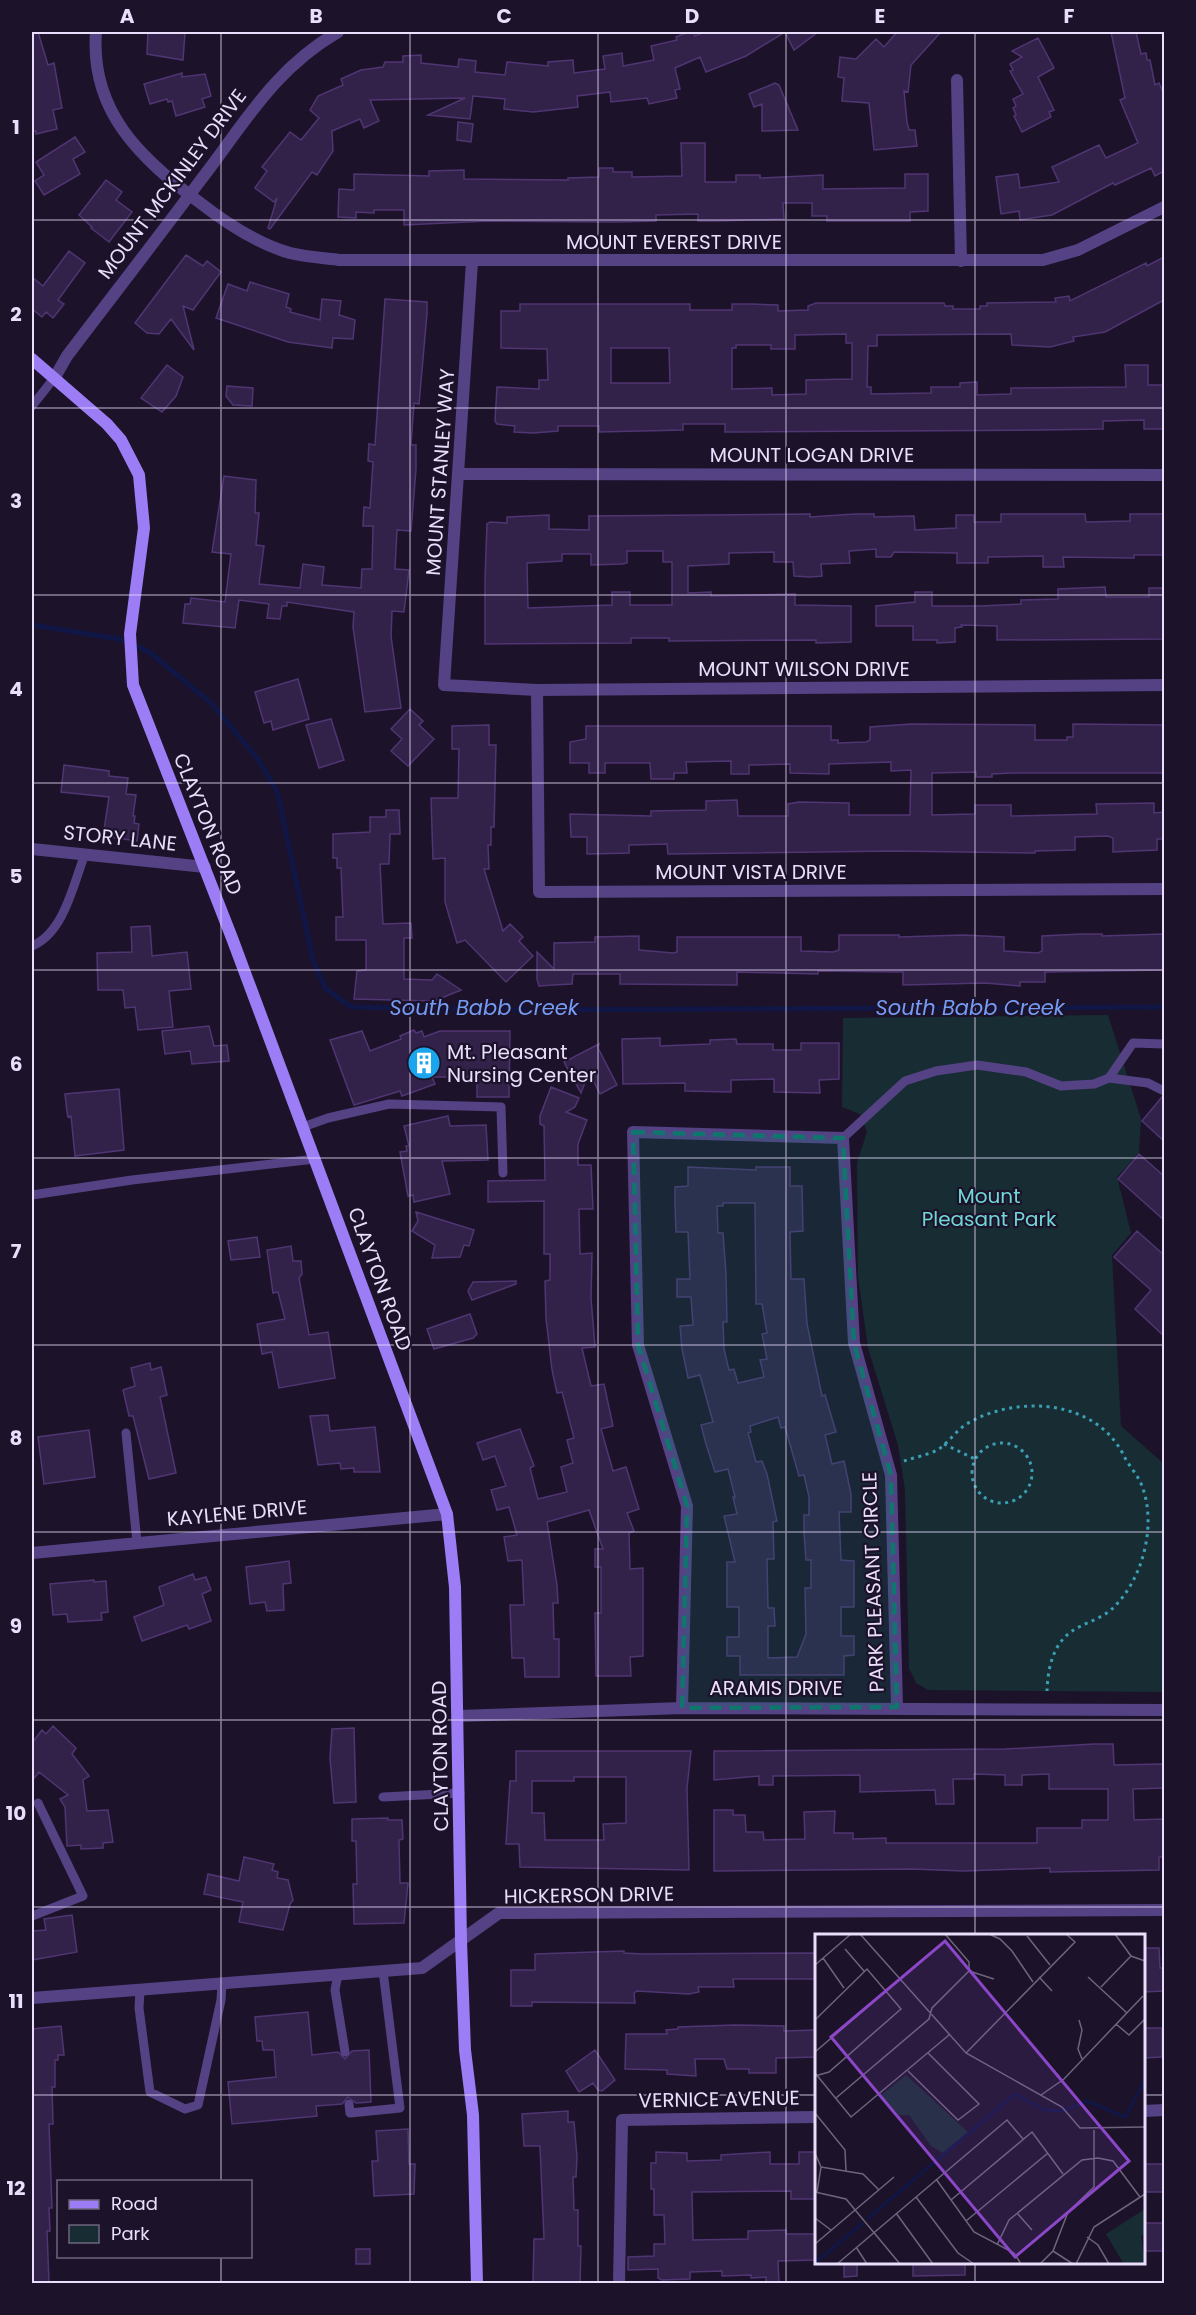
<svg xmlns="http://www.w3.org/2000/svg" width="1196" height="2315" viewBox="0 0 1196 2315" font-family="Poppins,sans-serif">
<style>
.green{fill:#172d33}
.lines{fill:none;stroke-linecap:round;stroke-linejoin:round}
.stream{stroke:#101646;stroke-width:5}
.building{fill:#322149;stroke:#503573;stroke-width:1.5;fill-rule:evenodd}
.path{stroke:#3b9eb4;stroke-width:3;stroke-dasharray:3 4.5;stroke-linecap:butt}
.lane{stroke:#554285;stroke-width:9}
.street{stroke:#554285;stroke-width:12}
.secondary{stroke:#9d7df5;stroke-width:12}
.marked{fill:#0f766e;fill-opacity:0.2;stroke:#0f766e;stroke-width:4.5;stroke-dasharray:12 8;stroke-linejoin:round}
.grid{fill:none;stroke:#e9defc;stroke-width:1.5;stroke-opacity:0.55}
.labels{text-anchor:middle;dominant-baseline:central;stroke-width:4.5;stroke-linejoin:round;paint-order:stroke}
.street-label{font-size:20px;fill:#e9defc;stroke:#1c132a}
.poi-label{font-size:20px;fill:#e9defc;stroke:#1c132a;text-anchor:start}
.park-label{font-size:20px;fill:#6fd8d7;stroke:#1c132a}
.water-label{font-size:21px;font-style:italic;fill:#759bf4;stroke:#1c132a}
.inset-river{fill:none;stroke:#101646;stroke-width:3}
.inset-road{fill:none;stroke:#6e647e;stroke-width:1.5}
.view{fill:#8c47c8;fill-opacity:0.15;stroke:#8c47c8;stroke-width:3}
.inset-edge{fill:none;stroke:#e9defc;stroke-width:3}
.neatline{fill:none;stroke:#e9defc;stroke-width:2}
.grid-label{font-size:20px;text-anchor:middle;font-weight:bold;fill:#e9defc}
</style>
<rect width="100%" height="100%" fill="#1c132a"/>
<path class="green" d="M1108,1015L1141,1119L1139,1153L1117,1177L1131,1233L1112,1255L1121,1426L1164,1464V1692L928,1690L916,1683L909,1668L905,1490L898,1445L868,1348L858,1277L857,1163L867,1132L860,1114L842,1107L843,1018Z"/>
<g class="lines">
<path class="stream" d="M32,625L119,639L148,651L211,703L257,758L277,791L313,960L325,988L351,1007L514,1010L1164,1007"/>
</g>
<path class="building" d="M32,32H38L48,65L54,63L62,108L53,110L57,129L36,134V131L32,132Z
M148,32H185L183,60L147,54Z
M689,32H693L695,36L705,32H818L794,50L785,32L746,56L706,72L700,57L675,68L680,89L675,90L677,98L649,104L647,98L611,102L610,92L577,96L578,107L533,112L504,109L505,99L473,96L470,119L428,115L465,98L370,100L379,121L364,128L360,119L332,131L333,151L317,175L312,172L270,229L268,228L277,198L274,202L255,188L267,171L262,167L290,132L301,140L319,118L310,110L318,96L343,85L341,79L361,70L383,67L385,62H403V56L421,55V63L458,67L459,59L476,61L475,72L505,75L507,62L548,66V62L573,60L574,73L605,69L603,56L622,53L623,66L654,60L651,46L677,40L676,37Z
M897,32H941L911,65L908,92L904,91L907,122L909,130H915L917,146L874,150L869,103L842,101L844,78L838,77L840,57L856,59L876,39L884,47Z
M1111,32H1136L1141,54L1146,53L1147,60H1150L1155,85L1159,83L1164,94V171L1155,176L1151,168L1115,185L1113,183L1052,215L1020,220L1019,211L1001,214L996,177L1018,174L1020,188L1059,182L1052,167L1063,162L1099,145L1106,158L1138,143L1120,100L1125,98Z
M1038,38L1054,68L1038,77L1054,110L1049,112L1051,117L1022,132L1014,116L1016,115L1013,108L1016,106L1013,99L1023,94L1010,71L1013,70L1010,64L1022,57L1012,51Z
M182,73V77L205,74L211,96L202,99L205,107L176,116L172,101L168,102L167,99L150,104L144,84Z
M775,83L779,85L798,130L762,131V104L754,107L749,94Z
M458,122L473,124L471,142L457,140Z
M75,137L85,152L73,159L80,174L44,195L35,181L44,175L36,162Z
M681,143H705V182H736V175H760V178L823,175V189L905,188V174H928V211L910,212V221H827V216H812V203H783L784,219L716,221H698V214L656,215V221L616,222L488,221L404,225V210H374V213L356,212V218L338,217L339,189L354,190V174L429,176V171L464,170V179L568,180V178L599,177V168H613V172H632V177L682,176Z
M106,180L122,192L116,200L132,212L109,242L91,228L92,227L79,215Z
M69,251L85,263L58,300L64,304L53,318L46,312L42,317L32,309V277L43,286Z
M186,255L203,266L207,261L221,272L193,310L183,306L194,350L171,319L159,334L147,333L135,323Z
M1164,257V300L1105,332L1073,337L1074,341L1050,347L1012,345L1011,334L877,335V346H868L867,387H871V394L931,393V387H960V383L977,382V395L1011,394V388L1126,387L1125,365H1148V385H1163L1164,429H1144V420L1103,421V429L1041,430L725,432V424H683V430L599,432V426H558V431L533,433L514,432L515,426L497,424L495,421L497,387L539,389V380H548L547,349L501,348V311H520V304H690V310H732V304H751L778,305V311L808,310V306L816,303H944L945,306H953V309H980V306H987V303L1056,302L1055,298L1069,296L1070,301L1146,263L1147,266ZM846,334V343H852V379L806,380V394L772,395V388L732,389V348H736V345H771V349H795V335ZM611,348H669L670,383H611Z
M250,282L289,294L286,307L291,309L290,312L320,320L322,299L341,301L339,315L355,320L353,339L333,338L332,348L288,342L216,318L228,284L247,291Z
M385,299L427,302V313L419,404L414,403L411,445H416V469L411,531L397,530L395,569L409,570L404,612L392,611L391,636L401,708L365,712L353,627L354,612L287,602V606H282L280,619L267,618L269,604L239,600L235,628L183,623L185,604H190L191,598L225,602L231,554L212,552L224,476L256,480L255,513H259L256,545L264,546L259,584L300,588L303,564L324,567L322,585L361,588L362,569H372L373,526H363L364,507L370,508L373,462L368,461L369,444L375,445Z
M167,365L183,377L176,396L162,412L141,398Z
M227,386L253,388L252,406L233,405L226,396Z
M810,514V517L855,514H874V517L914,516L915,530L956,528V515H974V522H1001V514H1085L1086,522L1130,521V514H1164V555H1134V558L1063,557L1064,567H1043V556L988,557V563H957V553L894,552L891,557H876V549L849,551L850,563L821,564L822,576L810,577L794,576L793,562H774V552L729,553V564L688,566V593L711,592V596L795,594V605L851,606V642L816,643V640L669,641V638H631V643L485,644V579L487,524L490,522L507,523V517L549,515V529L589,530V516ZM627,551H663V562H672V605H630V592H612V605L528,608L527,563L562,561V554H591V565L622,564L627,563Z
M1105,587L1106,597H1149V588H1164V639L997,640V626L961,625L962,627L955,628V642L937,643V640H913V626H876V606L915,602V592H932V606H981L1021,604V600L1058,599V589Z
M298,679L309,719L273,730L271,721L264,723L255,692Z
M410,709L423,721L419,725L434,739L408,766L391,751L402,739L391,729Z
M331,719L344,760L319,768L306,725Z
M911,724L1035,725V740H1067V737H1073V724L1164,725V773H1011L992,774V777H976V772L932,773V815L975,814V805H1011V816L1097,814L1096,804L1154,803V813L1164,812V839H1157V850L1133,851L1113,852V838L1108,836L1075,837V850L1035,851V853L894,851L668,854L667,844L629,845V853L587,854V837H571L570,814L651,816V811L706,810V801L737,800L738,816H788V804L799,802L849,803V815H910L911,770L891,771V762L829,764V774L790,773V764L749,765V774H731V761L686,762L687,773H674V779H651L650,763H605V773H589V763H570V742L586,739V726H831V740H838V743L866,742L870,740V727Z
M489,725V745H496L494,827H491V845H488L489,869H484L503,931L510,924L523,937L519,941L533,956L506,982L465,940L457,943L445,902V858L433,859L431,798H458L459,749H452V726Z
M64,765L109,771V776L128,778L126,794L136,795L133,816H135L134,823L139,824L137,841L103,836L109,797L61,792Z
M386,810H399L400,834H390L389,864H380L383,924L411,923L412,938H404V979L432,980L437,974L461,990L434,1001L354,999L357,971L366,970V940H336V917H343L341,868H337V858H333V834L370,832V817H386Z
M150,926L152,956L187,952L191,989L169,991L173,1027L138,1030L135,1007L125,1008L123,990H98L97,953L132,952L131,927Z
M1082,934H1102V936L1164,934V970L1045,972V982H1020V986L985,983L903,985V972L818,971V974L737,972V985L620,984V974H573L572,984L553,985L539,986L537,979V952L554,969V943L595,942V937L639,936V950L673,953L677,952V937H801V951L833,952L839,950V935H899V937L963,935L1004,937V951L1038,953L1042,951V936Z
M209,1026L214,1046L227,1045L229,1061L192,1064L190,1051L165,1054L162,1031Z
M414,1030L416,1033L422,1031L424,1037L440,1031H510L509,1097H477V1077H432L435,1084L402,1096L400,1091L354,1105L330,1040L362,1031L370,1051L401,1039L400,1036Z
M660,1038V1046L710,1044V1040L736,1039L737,1044H773V1050H801V1043H839V1079L819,1080L820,1093L774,1092V1079L731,1080V1092L685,1091V1083L623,1084L622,1039Z
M599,1044L598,1048L617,1085L600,1094L589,1072L581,1093L564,1062Z
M551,1087L579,1098L575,1107L566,1112L587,1120L578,1144V1165H591L593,1209H579L580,1254L592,1253L591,1298L595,1347L582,1348L591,1386L604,1384L613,1426L601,1429L613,1471L626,1467L639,1509L627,1513L634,1531L629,1533L630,1569L643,1568V1656L630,1657L631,1676H596L595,1613H601V1567H595V1549H603L589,1510L547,1522L557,1585L558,1603H553L554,1639H559V1677H525L524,1658H512L510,1605H524L522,1560L508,1561L504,1537L517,1535L509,1507L497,1510L491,1490L506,1486L495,1456L483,1460L477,1443L520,1429L534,1466L530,1468L538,1499L567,1492L561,1467L573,1463L567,1440L574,1438L562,1392L557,1393L552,1370L546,1318L545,1281L550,1280V1254H544V1201L488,1202V1181L545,1180L544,1126L540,1124V1116Z
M119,1089L124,1150L75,1156L71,1116L68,1117L67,1112L65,1094Z
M1162,1097L1164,1098V1141L1142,1121Z
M448,1116L450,1126L486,1125L488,1160L442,1161L450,1194L414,1202L413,1195L408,1196L400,1152L407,1151L406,1146H409L404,1126Z
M1139,1154L1164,1176V1220L1118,1179Z
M688,1167L756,1170V1167H790V1186H802L803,1231L790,1232L791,1279H804L807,1324L822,1396L825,1395L836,1432L825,1435L832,1464L844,1461L851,1494V1512H839L841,1560L854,1561V1607H841V1636H854V1655L844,1656V1675H740V1656H727V1637H739V1607H727V1562H735L724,1516L737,1514L733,1497H735L728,1469L715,1472L706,1444L701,1425L713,1422L700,1375L688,1378L682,1349L680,1326L693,1325L691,1297H677V1279H690L688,1232H676L675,1206V1187L688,1186ZM723,1203H755L756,1304H762L767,1333L762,1334L767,1359L760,1360L764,1377L738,1383L734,1369L729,1370L724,1349L723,1322H727L726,1274L723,1233H718L717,1206H723ZM778,1417L781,1428L785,1427L799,1476L804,1475L809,1497V1515H804V1533L806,1560H811V1588H805L806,1634L797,1657L768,1658V1626H775L774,1608H768L767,1559H774L773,1522L777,1521L767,1474L762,1461L756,1462L748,1433L751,1432L750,1426Z
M416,1212L474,1230L469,1246L464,1245L460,1257L432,1258L435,1245L412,1231L418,1221Z
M1137,1231L1164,1255V1336L1135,1309L1151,1290L1114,1257Z
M257,1237L260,1257L231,1260L228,1241Z
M291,1246L293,1261H301L302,1274L299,1278L309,1335L328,1332L335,1378L279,1388L272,1352L262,1354L257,1324L285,1319L278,1292L273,1293L267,1250Z
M516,1281V1284L472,1300L468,1291L473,1282Z
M470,1314L477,1334L473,1338L434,1349L427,1329Z
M150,1363L151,1370L161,1367L167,1395L160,1397L176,1473L149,1479L133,1416H129L123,1390L135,1386L131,1368Z
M328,1415L330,1431L375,1427L380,1472H354V1468L341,1469L340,1463L318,1465L310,1416Z
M89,1430L95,1477L44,1484L38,1437Z
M289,1561L291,1583L283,1584L284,1610L267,1611L265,1602L250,1604L246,1567Z
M193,1574L195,1580L206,1577L211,1590L202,1594L211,1621L189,1629L187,1625L142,1641L134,1617L164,1605L159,1587Z
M94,1580V1582L106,1581L108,1612L101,1613L102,1620L68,1622L67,1614L53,1615L50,1584Z
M53,1726L76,1748L72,1754L89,1776L83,1780L87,1811L108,1810L113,1842L103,1843V1848L81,1849V1845L67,1846L65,1807L60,1799L68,1795L39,1772L32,1781V1743L42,1730L46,1734Z
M354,1728L356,1802L334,1803L330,1758L332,1729Z
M1094,1744H1113L1114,1765L1164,1764V1788L1133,1789L1134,1820L1164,1819V1857H1159V1870L1050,1872V1868L964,1871L912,1869L714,1871V1810H733V1815H745L746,1832H763L764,1840L805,1839L804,1812L835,1811L834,1833H853V1839L886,1838V1843H1037V1828H1082V1820H1108V1789H1049V1774L1022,1775V1785H1005V1775L974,1774V1779H953L954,1804H936L935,1790L860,1792V1775L773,1776V1785H759V1776L714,1780V1751L1005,1749Z
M516,1751H691L687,1788L689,1870L520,1867L519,1844H506L510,1781H516ZM574,1777H626V1823L603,1824L604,1840H545L544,1813H532V1781H574Z
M388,1818V1820H402L403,1839L399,1840L400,1883H408L404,1923L354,1924L353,1884H357L356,1841H352V1819Z
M244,1857L274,1864L272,1870L278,1872L277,1878L288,1880L293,1900L290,1904L283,1930L239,1922L243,1902L204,1894L208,1874L239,1881Z
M72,1915L77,1952L32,1960L33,1931L46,1930L44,1919Z
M1143,1948H1159L1160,1968H1164V1991L1143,1992Z
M624,1951V1953L642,1954L816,1953V1979H733L734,1987H698L699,1992L689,1994L637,1991L634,1993L635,2003L532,2002V2006H511V1970H535V1954Z
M308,2012L312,2055L338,2052L345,2059L352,2051L369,2050L371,2102L356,2103L348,2097L342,2104L316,2106L317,2116L232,2124L228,2082L276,2077L274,2050H263L262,2041H257L255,2017Z
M735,2025L784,2026V2031L816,2030V2057L776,2058V2073H749V2069H727L724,2059H695L696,2076L667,2074V2070L625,2069L626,2034H667L666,2030L678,2029V2027Z
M61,2026L64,2055H58V2060H55V2087H52L53,2124H49L52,2208H49L50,2231H47L49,2283H32V2029Z
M1143,2028H1162V2057L1143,2058Z
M595,2050L615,2080L602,2091L598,2090L593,2083L579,2092L566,2071Z
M568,2111V2122H574L577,2157L576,2177H573L574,2210H578V2246H581L580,2283H533L534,2239H544L540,2146H524L522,2114Z
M408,2129L409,2164H415L414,2194L374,2196L372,2161H378L376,2131Z
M656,2152L687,2153V2161L721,2160V2155L770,2152V2164H799V2152H816V2199H791V2191L692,2192L693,2240L748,2239V2231L786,2230V2234H816V2260L778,2261L779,2283H766V2277L751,2278V2275L722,2276V2271L690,2272V2279L662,2280L658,2278V2269L628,2270V2257L654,2256V2244H665L664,2215H654V2189H651V2163H656Z
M1143,2164H1164V2192H1143Z
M1143,2223H1164V2251H1143Z
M356,2249H370V2264H356Z
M844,2262H857V2276L844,2277Z
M913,2262H965V2275L913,2276Z"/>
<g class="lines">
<path class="path" d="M972 1473a30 30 0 1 1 60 0a30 30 0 1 1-60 0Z
M944,1444L975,1459
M904,1461C915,1457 929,1455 939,1449C950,1441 958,1428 970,1422C1019,1395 1095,1400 1123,1454C1128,1465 1138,1475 1142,1486C1157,1525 1143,1579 1113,1608C1105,1616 1091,1621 1081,1626C1054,1638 1048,1665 1047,1691"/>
<path class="lane" d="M32,406L55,377
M32,946C64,933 73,885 85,854
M1109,1078L1133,1043L1164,1044
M303,1127L328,1118L389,1104L501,1107L503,1173
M843,1138L905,1081L936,1071L977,1065L1026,1072L1061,1086L1094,1084L1109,1078L1148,1083L1164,1091
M32,1195L132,1180L315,1159
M126,1433L137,1542
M383,1797L460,1793
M32,1916L83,1896L38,1803
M338,1974L335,1990L345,2052
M140,1990L139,2008L150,2092L185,2109L198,2105L221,2000L222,1983
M349,2104L350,2113L400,2108L383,1971"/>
<path class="street" d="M96,32C90,111 140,158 199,202C226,223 257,244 290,253C306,257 324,258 340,260H1043L1078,250L1164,207
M957,80L961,261
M472,262L444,685L537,690L1164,685
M55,377L67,356C111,298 156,240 200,181C244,124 274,69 338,32
M460,474L1164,475
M537,690L539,892L1164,889
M32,849L205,867
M32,1553L447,1514
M682,1708L687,1506L638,1345L633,1132L843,1138L854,1343L891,1475L897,1707
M459,1716L682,1708L1164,1710
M32,1998L422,1968L499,1913L1164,1910
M1144,2111L1164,2110
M619,2284L622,2120L816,2117"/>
<path class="secondary" d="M32,359L107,424L121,440L139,475L144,528L130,634L133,685L232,938L447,1514L455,1587L461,1941L465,2050L473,2115L477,2284"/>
</g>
<path class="marked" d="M633,1132L843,1138L854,1343L891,1475L897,1707L682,1708L687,1506L638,1345Z"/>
<path class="grid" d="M221,32V2182M410,32V2284M598,32V2284M786,32V2284M975,32V1936M32,220H1164M32,408H1164M32,595H1164M32,783H1164M32,970H1164M32,1158H1164M32,1345H1164M32,1532H1164M32,1720H1164M32,1907H1164M32,2095H816M1144,2095H1164M221,2256V2284M975,2262V2284"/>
<defs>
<g id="building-disc" transform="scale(1.725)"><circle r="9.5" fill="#1aa5ed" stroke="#1c132a"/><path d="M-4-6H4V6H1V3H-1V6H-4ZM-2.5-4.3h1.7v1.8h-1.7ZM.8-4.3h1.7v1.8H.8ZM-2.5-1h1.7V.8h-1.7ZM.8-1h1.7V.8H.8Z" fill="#fff"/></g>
</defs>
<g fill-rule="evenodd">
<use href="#building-disc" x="424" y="1063"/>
</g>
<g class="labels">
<g class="street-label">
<text transform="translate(172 184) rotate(-53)">MOUNT MCKINLEY DRIVE</text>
<text x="674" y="242">MOUNT EVEREST DRIVE</text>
<text x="812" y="455">MOUNT LOGAN DRIVE</text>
<text transform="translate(440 472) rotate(-86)">MOUNT STANLEY WAY</text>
<text x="804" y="669">MOUNT WILSON DRIVE</text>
<text transform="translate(208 824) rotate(68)">CLAYTON ROAD</text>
<text transform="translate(120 838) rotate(6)">STORY LANE</text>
<text x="751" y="872">MOUNT VISTA DRIVE</text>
<text transform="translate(380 1279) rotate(70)">CLAYTON ROAD</text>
<text transform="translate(237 1513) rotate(-5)">KAYLENE DRIVE</text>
<text transform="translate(873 1582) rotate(-92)">PARK PLEASANT CIRCLE</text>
<text x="776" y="1688">ARAMIS DRIVE</text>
<text transform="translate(440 1756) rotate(-91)">CLAYTON ROAD</text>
<text transform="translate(589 1895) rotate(-1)">HICKERSON DRIVE</text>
<text transform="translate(719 2099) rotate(-1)">VERNICE AVENUE</text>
</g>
<g class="poi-label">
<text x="447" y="1052">Mt. Pleasant<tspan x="447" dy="23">Nursing Center</tspan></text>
</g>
<g class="park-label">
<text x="989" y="1196">Mount<tspan x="989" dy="23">Pleasant Park</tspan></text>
</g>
<g class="water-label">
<text x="484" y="1007">South Babb Creek</text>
<text x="970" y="1007">South Babb Creek</text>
</g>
</g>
<g transform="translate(815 1934)">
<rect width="330" height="330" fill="#1c132a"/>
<path d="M91,141L153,198L128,219L116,212L94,181H84L65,162ZM330,275V300L326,302L330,330H309L291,300Z" fill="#172d33"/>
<path class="inset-river" d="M52,285L200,160L229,176L248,177L272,167L310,183L330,146M0,329L48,289"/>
<path class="inset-road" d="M45,0L151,119L247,173L265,194L330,193M174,0L185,5L197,17L218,48M300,0L316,22L330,27M212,2L235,31M30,15L49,37M8,24L29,54M0,31L36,0M154,37L179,45M224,43L237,57M273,43L312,79M286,53L316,22M0,86L52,35L86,75L14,138L0,142M264,86L267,96L263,115L267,125M301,90L314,101L330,85M0,118L71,57M151,119L260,8L251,0M93,137L143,186L164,170L113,119M0,139L36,183L134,101M226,161L249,145L328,62M21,164L114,85L117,74L154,37V28L130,0M0,179L30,216L31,237M0,219L6,233L2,258M6,233L48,240L64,256M121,245L159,298L199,319L206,330M0,258L31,265L85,330M101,263L143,319L159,330M136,266L217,198L248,240M81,279L118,330M202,279L217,296M0,284L16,296M151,287L233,219M272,303L283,311L294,330M0,310L79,243M182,311L194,286L267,226L283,224L298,227L325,263M41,313L52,330M238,317L258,330M22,330L192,186L208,205M225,330L238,317L253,278L279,253V196M261,330L279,293L330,260"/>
<path class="view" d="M130,7L314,227L200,323L16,103Z"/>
<rect width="330" height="330" class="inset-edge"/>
</g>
<rect width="1196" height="2315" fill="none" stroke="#1c132a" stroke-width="66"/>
<rect x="57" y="2180" width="195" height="78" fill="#1c132a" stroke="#6e647e" stroke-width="1.5"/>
<rect x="69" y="2200" width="30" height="9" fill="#9d7df5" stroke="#6e647e" stroke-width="1.5"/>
<text x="111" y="2210" font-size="18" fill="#e9defc">Road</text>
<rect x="69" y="2225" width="30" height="18" fill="#172d33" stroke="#6e647e" stroke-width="1.5"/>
<text x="111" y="2240" font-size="18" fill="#e9defc">Park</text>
<rect x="33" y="33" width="1130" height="2249" class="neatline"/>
<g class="grid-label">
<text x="127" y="23">A</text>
<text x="316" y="23">B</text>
<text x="504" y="23">C</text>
<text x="692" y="23">D</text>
<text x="880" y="23">E</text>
<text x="1069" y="23">F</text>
<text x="16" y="134">1</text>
<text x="16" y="321">2</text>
<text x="16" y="508">3</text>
<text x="16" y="696">4</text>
<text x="16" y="883">5</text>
<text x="16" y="1071">6</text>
<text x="16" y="1258">7</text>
<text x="16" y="1445">8</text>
<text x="16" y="1633">9</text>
<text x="16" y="1820">10</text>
<text x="16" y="2008">11</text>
<text x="16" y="2195">12</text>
</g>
</svg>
